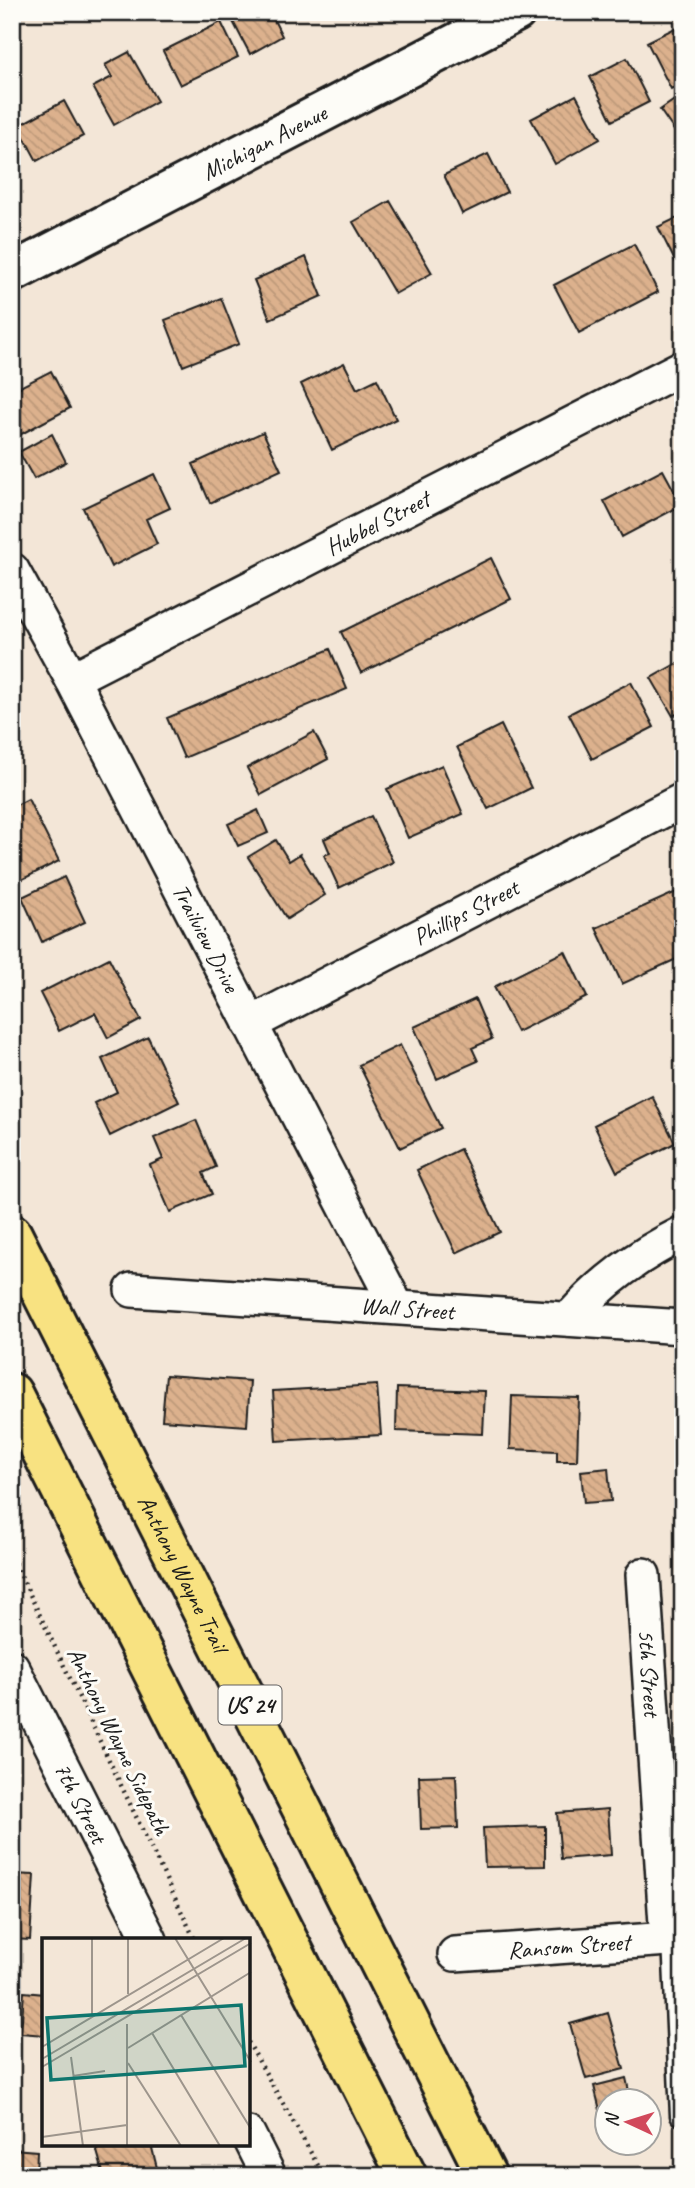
<svg xmlns="http://www.w3.org/2000/svg" width="695" height="2188" viewBox="0 0 695 2188" font-family="Caveat,sans-serif">
<style>
.building{fill:url(#building-back-hatch);stroke:#1c1c1c;stroke-width:2}
.lines{fill:none;stroke-linecap:round;stroke-linejoin:round}
.service-casing{stroke:#1c1c1c;stroke-width:21}
.minor-casing{stroke:#1c1c1c;stroke-width:38}
.tertiary-casing{stroke:#1c1c1c;stroke-width:44}
.trunk-casing{stroke:#1c1c1c;stroke-width:44}
.path{stroke:#1c1c1c;stroke-width:4.5;stroke-dasharray:2 5;stroke-linecap:butt}
.service{stroke:#fdfcf7;stroke-width:16}
.minor{stroke:#fdfcf7;stroke-width:33}
.tertiary{stroke:#fdfcf7;stroke-width:38}
.trunk{stroke:#f8e281;stroke-width:38}
.labels{text-anchor:middle;dominant-baseline:central;stroke-width:6;stroke-linejoin:round;paint-order:stroke}
.shield{fill:#fdfcf7;stroke:#605f5e;stroke-width:2}
.shield-label{font-size:23px;font-weight:bold;fill:#1c1c1c}
.street-label{font-size:24px;fill:#1c1c1c;stroke:#fdfcf7}
.inset-road{fill:none;stroke:#9d958c;stroke-width:2}
.view{fill:#0f766e;fill-opacity:0.15;stroke:#0f766e;stroke-width:3.5}
.inset-edge{fill:none;stroke:#1c1c1c;stroke-width:3.5}
</style>
<defs>
<pattern id="building-back-hatch" width="6" height="6" patternUnits="userSpaceOnUse" patternTransform="scale(1.75)"><rect width="6" height="6" fill="#dcb18d"/><path d="M-1 5l2 2M0 0l6 6M5-1l2 2" fill="none" stroke="#bc9879"/></pattern>
</defs>
<rect width="100%" height="100%" fill="#f3e6d7"/>
<filter id="ink" filterUnits="userSpaceOnUse"><feTurbulence type="fractalNoise" baseFrequency=".0143" numOctaves="2"/><feDisplacementMap in="SourceGraphic" scale="14" xChannelSelector="R" yChannelSelector="G"/><feConvolveMatrix kernelMatrix="1 2 1 2 8 2 1 2 1" color-interpolation-filters="sRGB"/></filter>
<g filter="url(#ink)">
<path class="building" d="M228,12H270L282,36L250,54Z
M221,22L238,57L180,85L163,51Z
M683,24V83L671,89L647,42Z
M129,52L157,101L114,125L93,87L112,77L105,65Z
M627,58L649,102L612,121L590,77Z
M683,94V127L675,132L660,110Z
M576,95L600,139L555,164L531,119Z
M64,101L83,136L37,161L18,126Z
M488,154L507,192L462,214L444,175Z
M390,201L432,273L395,294L353,222Z
M683,215V260L676,263L658,227Z
M634,244L658,292L579,333L554,285Z
M306,257L322,296L270,319L254,280Z
M221,298L239,344L183,366L165,320Z
M344,363L357,389L377,379L396,419L332,450L301,384Z
M51,371L70,408L12,439V391Z
M263,432L281,470L210,503L193,464Z
M52,434L66,462L34,479L19,452Z
M663,470L682,505L622,537L604,501Z
M154,474L170,508L146,519L157,544L111,567L83,508Z
M491,558L511,599L361,673L341,632Z
M330,649L347,689L184,758L167,718Z
M683,660V711L673,716L651,678Z
M631,682L654,727L592,759L569,714Z
M501,725L531,788L488,809L457,747Z
M314,732L328,759L261,795L247,768Z
M442,765L463,814L408,838L387,789Z
M28,799L59,861L15,883L12,876V807Z
M258,810L268,833L238,846L228,824Z
M371,816L393,862L339,888L324,855L330,853L324,839Z
M276,840L289,861L300,854L325,895L287,919L248,857Z
M64,877L85,922L42,942L22,897Z
M683,889V956L622,984L596,928Z
M565,951L587,997L517,1032L494,987Z
M109,958L141,1020L108,1038L95,1013L59,1031L40,993Z
M475,999L492,1039L472,1048L478,1061L437,1079L414,1027Z
M148,1037L179,1102L110,1136L94,1103L117,1092L102,1059Z
M400,1045L441,1128L400,1148L359,1065Z
M652,1096L675,1143L617,1172L594,1125Z
M196,1120L216,1167L203,1173L212,1194L170,1212L150,1165L163,1159L154,1138Z
M460,1149L500,1232L456,1253L417,1170Z
M166,1375L250,1381L247,1426L162,1420Z
M377,1385L381,1435L276,1441L273,1391Z
M397,1388L485,1391L483,1434L396,1431Z
M512,1396L579,1398L577,1461H557V1451L510,1449Z
M608,1468L611,1501L584,1503L581,1471Z
M456,1775L458,1828L421,1829L419,1776Z
M608,1809L611,1855L561,1859L557,1813Z
M545,1826V1866L485,1867L483,1828Z
M12,1874L34,1875L30,1940L12,1939Z
M24,1992L44,1994V2035L21,2033Z
M608,2013L624,2069L586,2079L570,2024Z
M626,2078L631,2100H608V2117L602,2118L594,2086Z
M95,2144H151L159,2176H104Z
M12,2149L37,2151L36,2176H12Z"/>
<g class="lines">
<g class="service-casing">
<path id="service" d="M671,1939L679,2116"/>
</g>
<g class="minor-casing">
<g id="minor">
<path id="s1" d="M12,570L72,679L397,1307"/>
<path id="s2" d="M72,679L683,367"/>
<path id="s3" d="M250,1024L683,800"/>
<path id="s4" d="M132,1290L683,1327"/>
<path d="M569,1319C603,1281 637,1256 683,1233"/>
<path id="s5" d="M643,1575L667,1939"/>
<path id="s6" d="M12,1667L150,1940"/>
<path id="s7" d="M455,1954L683,1938"/>
<path d="M248,2134L269,2176"/>
</g>
</g>
<g class="tertiary-casing">
<g id="tertiary">
<path id="s8" d="M12,273L516,12"/>
</g>
</g>
<g class="trunk-casing">
<g id="trunk">
<path id="s9" d="M12,1234L487,2176"/>
<path d="M12,1393L407,2176"/>
</g>
</g>
<path class="path" d="M12,1557L195,1940
M248,2042L324,2176"/>
<use href="#service" class="service"/>
<use href="#minor" class="minor"/>
<use href="#tertiary" class="tertiary"/>
<use href="#trunk" class="trunk"/>
</g>
</g>
<g class="labels">
<rect class="shield" x="218.5" y="1685.5" width="63" height="39" rx="5"/>
<g class="shield-label">
<text x="250" y="1705">US 24</text>
</g>
<g class="street-label">
<text stroke="none"><textPath href="#s8" startOffset="284">Michigan Avenue</textPath></text>
<text stroke="none"><textPath href="#s2" startOffset="343">Hubbel Street</textPath></text>
<text stroke="none"><textPath href="#s3" startOffset="243">Phillips Street</textPath></text>
<text stroke="none"><textPath href="#s1" startOffset="416">Trailview Drive</textPath></text>
<text stroke="none"><textPath href="#s4" startOffset="276">Wall Street</textPath></text>
<text stroke="none"><textPath href="#s9" startOffset="380">Anthony Wayne Trail</textPath></text>
<text stroke="none"><textPath href="#s5" startOffset="98">5th Street</textPath></text>
<text transform="translate(119 1741) rotate(64)">Anthony Wayne Sidepath</text>
<text stroke="none"><textPath href="#s6" startOffset="152">7th Street</textPath></text>
<text stroke="none"><textPath href="#s7" startOffset="114">Ransom Street</textPath></text>
</g>
</g>
<g transform="translate(42 1938)">
<rect width="208" height="208" fill="#f3e6d7"/>
<path class="inset-road" d="M133,0L209,124M86,56V0M139,77L209,191M50,78V0M110,95L178,208M0,109L182,0M86,110L209,34M29,119L41,208M0,121L204,0M86,125L139,208M0,129L209,5M31,138L63,133M0,199L85,187M85,208V86"/>
<path class="view" d="M199,67L203,128L9,142L5,80Z"/>
<rect width="208" height="208" class="inset-edge"/>
</g>
<rect width="695" height="2188" fill="none" stroke="#fdfcf7" stroke-width="42"/>
<rect x="21" y="21" width="653" height="2146" fill="none" stroke="#1c1c1c" stroke-width="2.5" filter="url(#ink)"/>
<g transform="translate(628 2122) rotate(274)"><circle r="33" fill="#fdfcf7" stroke="#a3a29f" stroke-width="2"/>
<path d="M0-5L12 26L0 18L-12 26Z" fill="#d1495b"/>
<text y="-10" font-size="19" font-weight="bold" text-anchor="middle" fill="#1c1c1c">N</text>
</g>
</svg>
